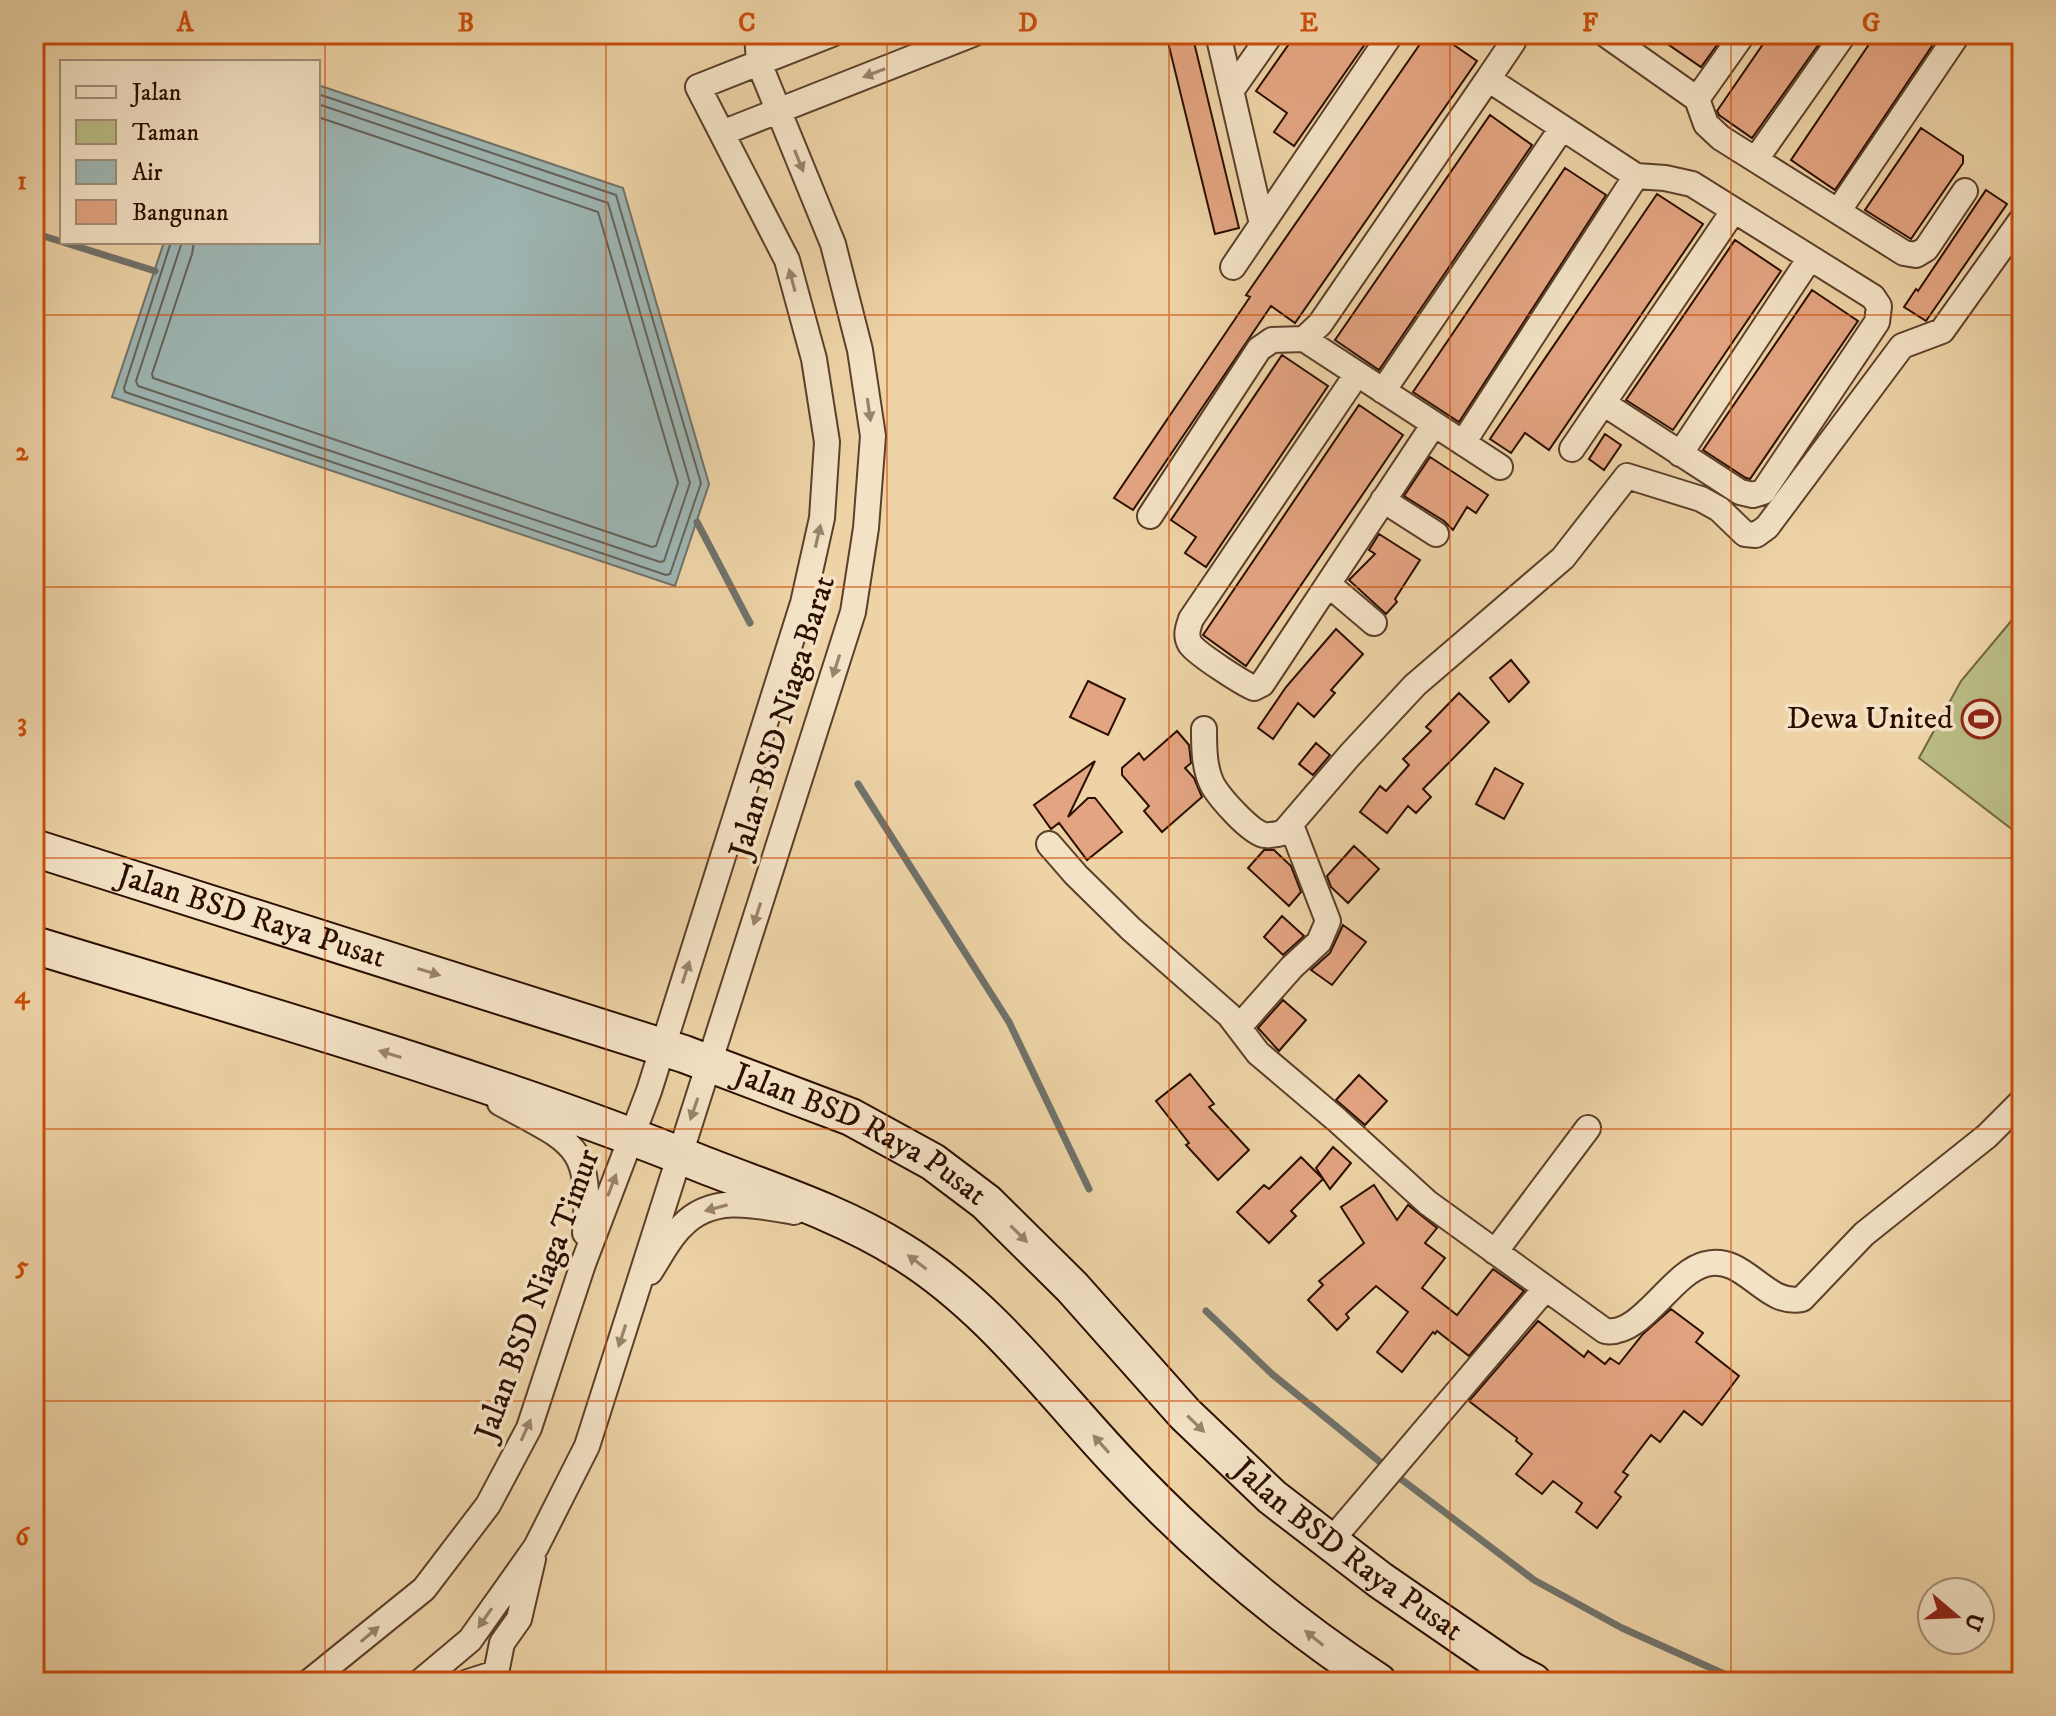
<svg xmlns="http://www.w3.org/2000/svg" width="2056" height="1716" viewBox="0 0 2056 1716" font-family="'IM FELL DW Pica',serif">
<style>
.green{fill:#babc85;stroke:#736542;stroke-width:2}
.water{fill:#9db5b2;stroke:#70726b;stroke-width:2}
.lines{fill:none;stroke-linecap:round;stroke-linejoin:round}
.shore{stroke:#646259;stroke-width:2}
.stream{stroke:#70726b;stroke-width:7}
.building{fill:#e3a481;stroke:#2c0e00;stroke-width:2}
.minor-casing{stroke:#5c3f2a;stroke-width:28}
.secondary-casing{stroke:#2c0e00;stroke-width:40}
.minor{stroke:#f3e2c5;stroke-width:24}
.secondary{stroke:#f3e2c5;stroke-width:36}
.oneway{fill:#99836c}
.grid{fill:none;stroke:#cc4e0a;stroke-width:2;stroke-opacity:0.55}
.labels{text-anchor:middle;dominant-baseline:central;stroke-width:7;stroke-linejoin:round;paint-order:stroke}
.street-label{font-size:32px;fill:#2c0e00;stroke:#f3e2c5}
.poi-label{font-size:32px;fill:#2c0e00;stroke:#f3e2c5;text-anchor:end}
.neatline{fill:none;stroke:#cc4e0a;stroke-width:3}
.grid-label{font-size:26px;text-anchor:middle;font-weight:bold;fill:#cc4e0a}
</style>
<rect width="100%" height="100%" fill="#edd3a6"/>
<filter id="stains"><feTurbulence type="fractalNoise" baseFrequency=".0025" numOctaves="4"/><feColorMatrix values="0 0 0 0 .2 0 0 0 0 .09 0 0 0 0 .02 0 0 0 .5 -.17"/></filter>
<radialGradient id="worn" r=".72"><stop offset=".6" stop-color="#630" stop-opacity="0"/><stop offset="1" stop-color="#630" stop-opacity=".3"/></radialGradient>
<path class="green" d="M2022,608V837L1919,758L1961,681Z"/>
<path class="water" d="M318,85L623,188L709,484L675,586L112,397L164,242H318Z"/>
<g class="lines">
<path class="shore" d="M171,242L124,388L125,392L666,575L670,574L701,483L616,195L318,94
M182,242L136,381L138,386L660,562L664,561L690,483L608,203L318,104
M194,242L192,254L152,374L153,378L652,547L656,546L678,483L598,212L318,117"/>
<path class="stream" d="M34,233L155,271
M697,522L750,623
M858,784L1009,1022L1089,1189
M1206,1311L1272,1374L1401,1479L1534,1580L1622,1628L1742,1682"/>
</g>
<path class="building" d="M1166,34H1192L1239,228L1215,234Z
M1296,34H1372L1294,146L1274,132L1287,113L1256,91Z
M1427,34H1438L1477,61L1295,323L1271,306L1133,510L1114,498L1250,297L1246,295Z
M1653,34H1725L1701,67Z
M1770,34H1826L1752,138L1719,115L1717,111Z
M1876,34H1940L1835,190L1791,160Z
M1490,115L1532,145L1379,370L1335,340Z
M1921,128L1963,156V163L1911,239L1865,210Z
M1565,168L1606,195L1459,422L1413,392Z
M1986,190L2007,204L1926,321L1904,307L1916,289L1918,291Z
M1657,194L1703,224L1549,450L1525,433L1511,453L1490,439Z
M1735,240L1781,271L1673,430L1626,400Z
M1812,290L1858,321L1750,479L1746,478L1703,450Z
M1282,355L1328,386L1206,567L1185,553L1196,537L1171,520Z
M1359,405L1403,435L1246,666L1203,635Z
M1605,434L1621,445L1604,470L1589,459Z
M1430,457L1488,495L1476,513L1467,507L1453,530L1444,521L1404,496Z
M1379,534L1420,560L1395,599L1397,602L1386,614L1349,580L1375,554L1369,550Z
M1336,629L1363,654L1331,690L1335,693L1314,717L1298,703L1273,739L1258,728L1286,687Z
M1511,660L1529,682L1509,702L1490,678Z
M1088,681L1125,699L1108,735L1070,717Z
M1459,693L1489,722L1423,789L1431,797L1416,813L1408,806L1387,833L1360,812L1380,786L1386,791L1409,765L1403,759L1431,731L1426,727Z
M1177,731L1189,745L1191,763L1185,768L1194,778L1202,797L1162,832L1144,811L1149,806L1122,775V768L1139,753L1144,760Z
M1316,743L1330,755L1313,775L1299,764Z
M1095,761L1068,817L1088,798H1095L1122,832L1087,860L1059,823L1051,829L1034,805Z
M1495,768L1523,784L1504,819L1476,804Z
M1354,846L1379,869L1348,903L1331,887L1327,876Z
M1264,850H1274L1291,866L1301,892L1289,906L1248,868Z
M1282,916L1304,936L1283,955L1264,937Z
M1343,925L1366,942L1332,985L1311,970L1330,953Z
M1283,1000L1306,1020L1279,1051L1258,1028Z
M1190,1074L1214,1104L1209,1107L1249,1150L1218,1180L1186,1145L1189,1143L1156,1101Z
M1359,1075L1387,1101L1365,1125L1336,1100Z
M1333,1147L1351,1163L1330,1189L1316,1168Z
M1301,1157L1323,1179L1291,1211L1296,1216L1269,1243L1237,1212L1264,1185L1269,1189Z
M1374,1185L1397,1220L1408,1205L1437,1228L1425,1243L1445,1258L1422,1288L1457,1315L1493,1269L1524,1291L1469,1356L1437,1331L1435,1334L1433,1332L1402,1372L1377,1352L1408,1312L1376,1286L1346,1314L1349,1318L1337,1330L1308,1300L1323,1285L1319,1281L1364,1243L1341,1207Z
M1671,1309L1703,1333L1696,1342L1739,1376L1702,1425L1684,1411L1660,1442L1651,1435L1623,1472L1628,1475L1615,1492L1621,1497L1597,1528L1576,1512L1582,1503L1553,1481L1542,1494L1516,1474L1532,1454L1516,1441L1517,1438L1469,1401L1538,1321L1584,1357L1588,1351L1605,1364L1610,1358L1619,1364L1643,1334Z"/>
<g class="lines">
<g class="minor-casing">
<path id="minor" d="M1218,34L1262,224
M1605,34L1697,99L1706,124L1721,138L1904,253L1916,255L1926,249L1965,191
M1513,42L1488,79L1636,176L1665,178L1692,184L1873,297L1879,306L1877,322L1763,492L1753,495L1740,492L1603,403
M1231,91L1271,34
M1697,99L1743,34
M722,133L973,34
M1756,159L1844,34
M1839,210L1958,34
M1233,267L1391,34
M1304,339L1500,467
M1357,374L1191,619C1188,628 1185,635 1190,644C1197,654 1242,683 1254,688L1262,684L1434,424
M1383,391L1562,128
M1463,443L1636,176
M1572,449L1734,210
M1680,454L1810,258
M1383,500L1436,534
M1150,516L1259,349L1272,340L1304,339L1320,324L1488,79
M1328,584L1374,623
M1204,729C1204,748 1204,769 1213,786C1221,799 1249,831 1264,835C1270,836 1277,834 1283,833L1350,755L1415,685L1563,558L1627,476L1701,499L1719,509L1745,534L1756,535L1767,527L1902,346L1942,331L2022,219
M1049,844L1076,875L1131,929L1229,1015L1258,1053L1337,1120L1428,1203L1605,1331C1642,1337 1671,1272 1706,1264C1745,1254 1765,1307 1802,1299L1864,1234L1987,1136L2022,1101
M1239,1027L1292,967L1319,942L1328,921L1291,825
M500,1103C573,1143 592,1143 585,1233
M1495,1252L1588,1128
M650,1272C660,1257 669,1238 682,1226C712,1194 756,1205 794,1212
M1330,1542L1545,1289
M496,1673L502,1643L519,1619L533,1559
M309,1682L424,1589L488,1505L529,1428L583,1264L649,1091L803,603L822,518L827,442L814,359L787,260L698,87L832,34
M420,1682L470,1640L536,1547L587,1446L853,612L866,528L873,436L860,350L833,244L759,63L757,34
M468,1682L496,1673"/>
</g>
<g class="secondary-casing">
<g id="secondary">
<path id="s1" d="M34,848L684,1054L851,1117L933,1162L986,1202L1072,1287L1185,1414L1272,1497L1380,1580L1512,1671L1533,1682"/>
<path d="M34,945C257,1013 483,1076 699,1163C767,1190 839,1212 901,1251C989,1305 1051,1391 1120,1464C1197,1546 1284,1620 1378,1682"/>
</g>
</g>
<use href="#minor" class="minor"/>
<use href="#secondary" class="secondary"/>
</g>
<defs><path id="oneway-solid" d="M-6-.8H1V-3.2L6.5 0L1 3.2V.8H-6Z" transform="scale(2)"/></defs>
<g class="oneway">
<use href="#oneway-solid" transform="translate(874 73) rotate(159)"/>
<use href="#oneway-solid" transform="translate(799 161) rotate(68)"/>
<use href="#oneway-solid" transform="translate(792 280) rotate(-105)"/>
<use href="#oneway-solid" transform="translate(869 410) rotate(82)"/>
<use href="#oneway-solid" transform="translate(818 536) rotate(-77)"/>
<use href="#oneway-solid" transform="translate(836 666) rotate(108)"/>
<use href="#oneway-solid" transform="translate(757 914) rotate(108)"/>
<use href="#oneway-solid" transform="translate(429 972) rotate(17)"/>
<use href="#oneway-solid" transform="translate(686 972) rotate(-72)"/>
<use href="#oneway-solid" transform="translate(390 1054) rotate(-163)"/>
<use href="#oneway-solid" transform="translate(694 1109) rotate(109)"/>
<use href="#oneway-solid" transform="translate(612 1185) rotate(-69)"/>
<use href="#oneway-solid" transform="translate(716 1208) rotate(165)"/>
<use href="#oneway-solid" transform="translate(1019 1234) rotate(45)"/>
<use href="#oneway-solid" transform="translate(917 1262) rotate(-143)"/>
<use href="#oneway-solid" transform="translate(622 1336) rotate(108)"/>
<use href="#oneway-solid" transform="translate(1196 1424) rotate(44)"/>
<use href="#oneway-solid" transform="translate(526 1430) rotate(-66)"/>
<use href="#oneway-solid" transform="translate(1101 1444) rotate(-132)"/>
<use href="#oneway-solid" transform="translate(485 1618) rotate(125)"/>
<use href="#oneway-solid" transform="translate(370 1634) rotate(-40)"/>
<use href="#oneway-solid" transform="translate(1314 1638) rotate(-141)"/>
</g>
<path class="grid" d="M325,34V1682M606,34V1682M887,34V1682M1169,34V1682M1450,34V1682M1731,34V1682M34,315H2022M34,587H2022M34,858H2022M34,1129H2022M34,1401H2022"/>
<defs>
<g id="stadium-ring" transform="scale(2)"><circle r="9.5" fill="#f3e2c5" stroke="#8f2418" stroke-width="1.5"/><path d="M0-5a6.5 5 0 1 0 0 10a6.5 5 0 1 0 0-10ZM-3.5-1.8h7v3.6h-7Z" fill="#8f2418"/></g>
</defs>
<g fill-rule="evenodd">
<use href="#stadium-ring" x="1981" y="719"/>
</g>
<g class="labels">
<g class="street-label">
<text transform="translate(783 717) rotate(-73)">Jalan BSD Niaga Barat</text>
<text stroke="none"><textPath href="#s1" startOffset="228">Jalan BSD Raya Pusat</textPath></text>
<text stroke="none"><textPath href="#s1" startOffset="876">Jalan BSD Raya Pusat</textPath></text>
<text transform="translate(538 1295) rotate(-70)">Jalan BSD Niaga Timur</text>
<text stroke="none"><textPath href="#s1" startOffset="1524">Jalan BSD Raya Pusat</textPath></text>
</g>
<g class="poi-label">
<text x="1953" y="719">Dewa United</text>
</g>
</g>
<rect width="2056" height="1716" fill="none" stroke="#edd3a6" stroke-width="88"/>
<rect x="60" y="60" width="260" height="184" fill="#f3e2c5" stroke="#a38d76" stroke-width="2"/>
<rect x="76" y="86" width="40" height="12" fill="#f3e2c5" stroke="#a38d76" stroke-width="2"/>
<text x="132" y="100" font-size="24" fill="#2c0e00">Jalan</text>
<rect x="76" y="120" width="40" height="24" fill="#babc85" stroke="#a38d76" stroke-width="2"/>
<text x="132" y="140" font-size="24" fill="#2c0e00">Taman</text>
<rect x="76" y="160" width="40" height="24" fill="#9db5b2" stroke="#a38d76" stroke-width="2"/>
<text x="132" y="180" font-size="24" fill="#2c0e00">Air</text>
<rect x="76" y="200" width="40" height="24" fill="#e3a481" stroke="#a38d76" stroke-width="2"/>
<text x="132" y="220" font-size="24" fill="#2c0e00">Bangunan</text>
<g transform="translate(1956 1616) rotate(109)"><circle r="38" fill="#f3e2c5" stroke="#a38d76" stroke-width="2"/>
<path d="M0-6L14 30L0 20L-14 30Z" fill="#8f2418"/>
<text y="-12" font-size="22" font-weight="bold" text-anchor="middle" fill="#2c0e00">U</text>
</g>
<rect x="44" y="44" width="1968" height="1628" class="neatline"/>
<g class="grid-label">
<text x="185" y="31">A</text>
<text x="466" y="31">B</text>
<text x="747" y="31">C</text>
<text x="1028" y="31">D</text>
<text x="1309" y="31">E</text>
<text x="1590" y="31">F</text>
<text x="1871" y="31">G</text>
<text x="22" y="189">1</text>
<text x="22" y="460">2</text>
<text x="22" y="731">3</text>
<text x="22" y="1003">4</text>
<text x="22" y="1274">5</text>
<text x="22" y="1545">6</text>
</g>
<rect width="100%" height="100%" filter="url(#stains)"/>
<rect width="100%" height="100%" fill="url(#worn)"/>
</svg>
